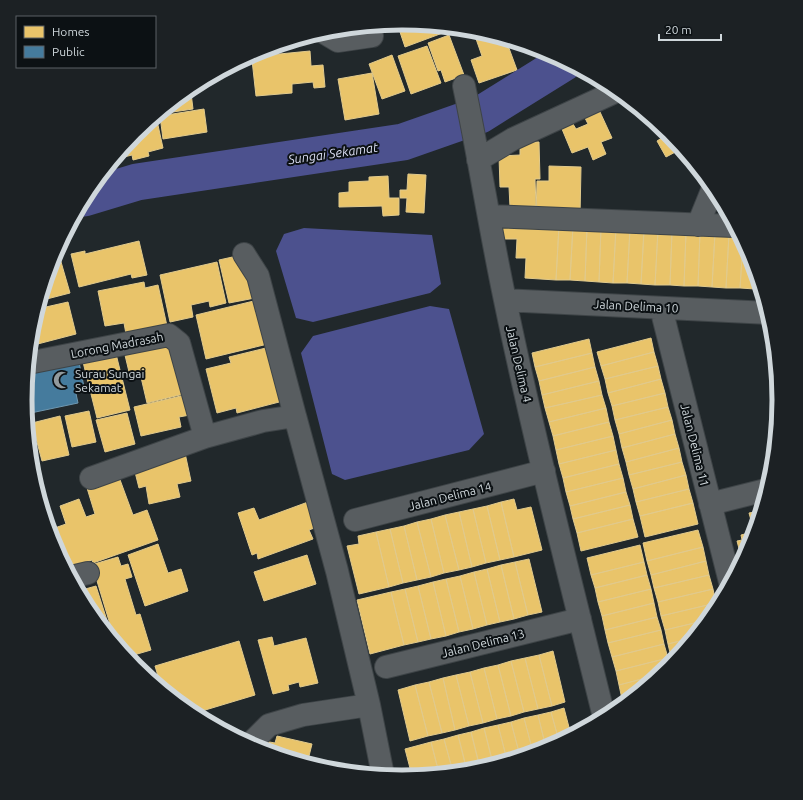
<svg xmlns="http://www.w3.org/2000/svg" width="803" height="800" viewBox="0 0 803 800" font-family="Ubuntu,sans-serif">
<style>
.water{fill:#4c518e}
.homes{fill:#e9c46a;stroke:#e1ca8c}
.public{fill:#457b9d;stroke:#6e97b0}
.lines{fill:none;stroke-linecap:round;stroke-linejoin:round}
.river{stroke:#4c518e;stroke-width:37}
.minor-casing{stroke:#3e4447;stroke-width:24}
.minor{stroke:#585d60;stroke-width:22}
.labels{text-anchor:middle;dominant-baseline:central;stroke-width:4;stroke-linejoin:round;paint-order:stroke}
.street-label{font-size:12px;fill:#cfd7db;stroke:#0c1114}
.poi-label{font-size:12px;fill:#cfd7db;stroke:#0c1114;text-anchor:start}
.water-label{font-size:13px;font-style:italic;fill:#d9dcf0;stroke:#0c1114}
.rim{fill:none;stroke:#cfd7db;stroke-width:5}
</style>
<rect width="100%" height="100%" fill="#21282b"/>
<path class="water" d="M304,228L432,235L441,284L430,293L313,322L296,318L276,251L284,234Z
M430,306L449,309L484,434L469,450L345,480L332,474L301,353L313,336Z"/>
<path class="homes" d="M397,23L447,27L448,31L405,47Z
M479,32L506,40L517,70L479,83L471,60L482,56L474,33Z
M449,35L464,75L445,82L441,70L438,71L428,43Z
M427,46L441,83L411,94L398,56Z
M310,51L311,66L323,65L325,87L314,88L313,82L292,84V93L256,96L252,60L259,59V56Z
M392,55L405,91L382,99L369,64Z
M372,73L379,114L345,120L338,79Z
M197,84L198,91L191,93L193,109L166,113L165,109Z
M204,109L207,132L163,139L160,116Z
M600,112L612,138L601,142L606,154L593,160L588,147L572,153L562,129L573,124L576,129L588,124L585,118Z
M156,116L163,148L148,152L149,156L133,160L132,155L120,158L119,153L135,133Z
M668,134L681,149L666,157L657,141Z
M520,142H539L540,179H535L536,206L510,207L509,187H500L499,156L520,155Z
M549,166L581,167L580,216L536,214L537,181H549Z
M408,174L426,175L424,213L406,212L407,198H400V190H407Z
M388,176L389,198H399V215L383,216L382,206L339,207V193L349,192V182L369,181V177Z
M502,223L559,226L556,280L525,278L526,258H516L517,239H501Z
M559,226H573L570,280H556Z
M573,226L587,227L585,281L570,280Z
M587,227L601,228L599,282L585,281Z
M601,228H616L613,283L599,282Z
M616,228L630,229L627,283H613Z
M630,229L644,230L641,284L627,283Z
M644,230H658L655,285L641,284Z
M658,230L672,231L670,285H655Z
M672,231L686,232L684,286L670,285Z
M686,232H700L698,286H684Z
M700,232L715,233L712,287L698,286Z
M715,233L729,234L726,288L712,287Z
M729,234H738L743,242L740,288H726Z
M139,241L147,275L132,278L131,274L79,287L71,254L85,251V254Z
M743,242L750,256L755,274V289L740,288Z
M57,248L70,293L39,301L53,256Z
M246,254L255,298L229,303L219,260Z
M217,262L226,303L210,307L209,301L191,305L193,317L170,322L160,275Z
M755,274L760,289H755Z
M144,282L145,288L158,285L167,326L126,334L124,323L105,326L98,291Z
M262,299L272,343L206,359L196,315Z
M68,302L76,334L30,346L32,326L37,309Z
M651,338L654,352L601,366L597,352Z
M171,339L184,394L147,403L140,373L130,376L124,351Z
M589,339L592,353L535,367L532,353Z
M270,347L283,401L237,413L236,408L217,413L206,369L231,363L229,357Z
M654,352L658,366L605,379L601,366Z
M592,353L595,367L539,381L535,367Z
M116,354L130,410L97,418L83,362Z
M658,366L661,379L608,393L605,379Z
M595,367L599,381L542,395L539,381Z
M661,379L665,393L612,406L608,393Z
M599,381L602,395L545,408L542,395Z
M665,393L668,407L615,420L612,406Z
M185,395L190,415L179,417L181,427L141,436L134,407Z
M602,395L606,408L549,422L545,408Z
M668,407L672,420L619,434L615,420Z
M606,408L609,422L553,436L549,422Z
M89,411L96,442L72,447L65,416Z
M127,413L135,444L105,452L96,420Z
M60,416L69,455L42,461L32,423Z
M672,420L675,434L622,448L619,434Z
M609,422L613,436L556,450L553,436Z
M675,434L679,448L626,462L622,448Z
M613,436L616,450L559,464L556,450Z
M679,448L682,462L629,475L626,462Z
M616,450L619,464L563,478L559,464Z
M185,453L191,481L177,484L180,497L149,504L146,486L139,488L135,472Z
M682,462L686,475L633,489L629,475Z
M619,464L623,478L566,492L563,478Z
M686,475L689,489L636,502L633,489Z
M119,477L133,515L147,510L158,540L93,563L92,560L66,569L53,544L49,530L66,524L60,506L79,499L86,517L95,514L87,488Z
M623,478L626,492L570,506L566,492Z
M689,489L693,503L640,516L636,502Z
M626,492L630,505L573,519L570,506Z
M514,499L517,510L531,507L542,550L514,557L501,502Z
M308,502L317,527L309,530L313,539L258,559L257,553L252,555L238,513L254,508L259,520Z
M501,502L514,557L500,560L487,506Z
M693,503L698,524L645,537L640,516Z
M630,505L633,519L577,533L573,519Z
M487,506L500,560L486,563L473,509Z
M473,509L486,563L472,567L459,512Z
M760,511L754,531L749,513Z
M459,512L472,567L459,570L445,515Z
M445,515L459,570L444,573L431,519Z
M431,519L444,573L431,577L417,522Z
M633,519L638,537L581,551L577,533Z
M417,522L431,577L417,580L404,526Z
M404,526L417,580L403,583L390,529Z
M390,529L403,583L389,587L376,532Z
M698,530L703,547L647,561L643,543Z
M376,532L389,587L359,594L347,546L359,544L358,536Z
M753,532L750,544L742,560L737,541L742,540L741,535Z
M158,544L168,573L181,569L188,591L145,606L128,555Z
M640,545L644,562L591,575L587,558Z
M703,547L706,561L651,575L647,561Z
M307,555L316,584L264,601L254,572Z
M118,557L121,566L128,564L132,577L125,579L136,615L140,614L151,650L127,657L116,644L94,571V564Z
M529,559L542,612L528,615L515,562Z
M706,561L709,575L654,588L651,575Z
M515,562L528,615L514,619L501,565Z
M644,562L647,575L595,588L591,575Z
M501,565L514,619L500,622L487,569Z
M487,569L500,622L487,625L474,572Z
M474,572L487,625L473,629L460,576Z
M647,575L651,589L598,602L595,588Z
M709,575L713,589L658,602L654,588Z
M460,576L473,629L459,632L446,579Z
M446,579L459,632L446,636L433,582Z
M433,582L446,636L431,639L418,586Z
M96,586L113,639L88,609L78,591Z
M418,586L431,639L418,642L405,589Z
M405,589L418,642L404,645L391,592Z
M651,589L654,603L602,616L598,602Z
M713,589L716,603L661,616L658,602Z
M391,592L404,645L370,654L357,600Z
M654,603L657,617L605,630L602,616Z
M716,603L717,606L715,610L707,620L665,630L661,616Z
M657,617L661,630L608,643L605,630Z
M707,620L692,638L668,644L665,630Z
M661,630L664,644L612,657L608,643Z
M272,637L274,646L306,638L318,683L300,687L299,682L288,685L289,690L273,694L258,640Z
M692,638L677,656L671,657L668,644Z
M239,641L255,695L192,714L162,689L155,666Z
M664,644L668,658L616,671L612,657Z
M553,651L565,702L552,706L539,655Z
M539,655L552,706L538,709L525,658Z
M525,658L538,709L524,712L511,661Z
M668,658L669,665L657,675L619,685L616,671Z
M511,661L524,712L511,716L498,665Z
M498,665L511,716L497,719L484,668Z
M484,668L497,719L483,723L470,672Z
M470,672L483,723L469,726L456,675Z
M456,675L469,726L455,730L443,678Z
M657,675L631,697L622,699L619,685Z
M443,678L455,730L442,733L429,682Z
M429,682L442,733L428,736L415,685Z
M415,685L428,736L410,741L398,690Z
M564,708L571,735L559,741L551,712Z
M551,712L559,741L546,748L538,715Z
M538,715L546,748L533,752L524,718Z
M524,718L533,752L520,756L511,722Z
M511,722L520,756L507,760L498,725Z
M498,725L507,760L493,764L484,728Z
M484,728L493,764L480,768L471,732Z
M471,732L480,768L467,771L458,735Z
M458,735L467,771L453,772L444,739Z
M277,736L312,744L307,764L263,750L264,741L275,743Z
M444,739L453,772L439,773L431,742Z
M431,742L439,773L421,775L420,770L411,772L405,749Z"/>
<path class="public" d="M78,357L84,387L75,389L78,403L26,414L25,400L28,368Z"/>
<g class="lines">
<path class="river" d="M84,198L137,182L403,142L480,115L565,62"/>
<g class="minor-casing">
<path id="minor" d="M323,32L338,41L372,36
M464,86C479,157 490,229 505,300C534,440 570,578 604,717
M478,160L513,139L617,91
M489,216L734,226
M698,225L713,188
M244,254L258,276L295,416
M505,300L767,313
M661,308L730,582
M28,363L169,335L179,343L205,437
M91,478L205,437L263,421L295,416L337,571L369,705L383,775
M710,504L766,490
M355,520L544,471
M71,577L88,573
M386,667L580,619
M250,744L269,725L303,715L369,705"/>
</g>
<use href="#minor" class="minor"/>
</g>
<defs>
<g id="mosque-bare" transform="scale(1.38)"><path d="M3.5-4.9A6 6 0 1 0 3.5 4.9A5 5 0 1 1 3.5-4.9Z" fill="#929a9d" stroke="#0c1114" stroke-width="2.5" paint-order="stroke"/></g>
</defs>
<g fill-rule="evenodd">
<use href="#mosque-bare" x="62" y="380"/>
</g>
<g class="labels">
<g class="street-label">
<text transform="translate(636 306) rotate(3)">Jalan Delima 10</text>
<text transform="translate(117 345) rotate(-11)">Lorong Madrasah</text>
<text transform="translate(519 364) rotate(77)">Jalan Delima 4</text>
<text transform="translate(695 445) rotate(76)">Jalan Delima 11</text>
<text transform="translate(450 496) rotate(-14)">Jalan Delima 14</text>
<text transform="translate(483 643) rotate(-14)">Jalan Delima 13</text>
</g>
<g class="poi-label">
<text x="75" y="373">Surau Sungai<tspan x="75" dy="14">Sekamat</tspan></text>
</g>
<g class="water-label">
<text transform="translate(333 153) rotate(-8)">Sungai Sekamat</text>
</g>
</g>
<path d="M0 0H803V800H0ZM32 400a370 370 0 1 1 740 0a370 370 0 1 1-740 0Z" fill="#1c2124" fill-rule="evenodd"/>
<path class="rim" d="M32 400a370 370 0 1 1 740 0a370 370 0 1 1-740 0Z"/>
<rect x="16" y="16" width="140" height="52" fill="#0c1114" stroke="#5a6064"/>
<rect x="24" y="26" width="20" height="12" fill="#e9c46a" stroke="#5a6064"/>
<text x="52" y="36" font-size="12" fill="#cfd7db">Homes</text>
<rect x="24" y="46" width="20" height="12" fill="#457b9d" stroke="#5a6064"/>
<text x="52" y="56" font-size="12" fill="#cfd7db">Public</text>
<path d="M659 34v6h62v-6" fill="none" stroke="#cfd7db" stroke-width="2"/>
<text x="665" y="34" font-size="12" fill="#cfd7db" stroke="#0c1114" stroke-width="3" paint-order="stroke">20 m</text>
</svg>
